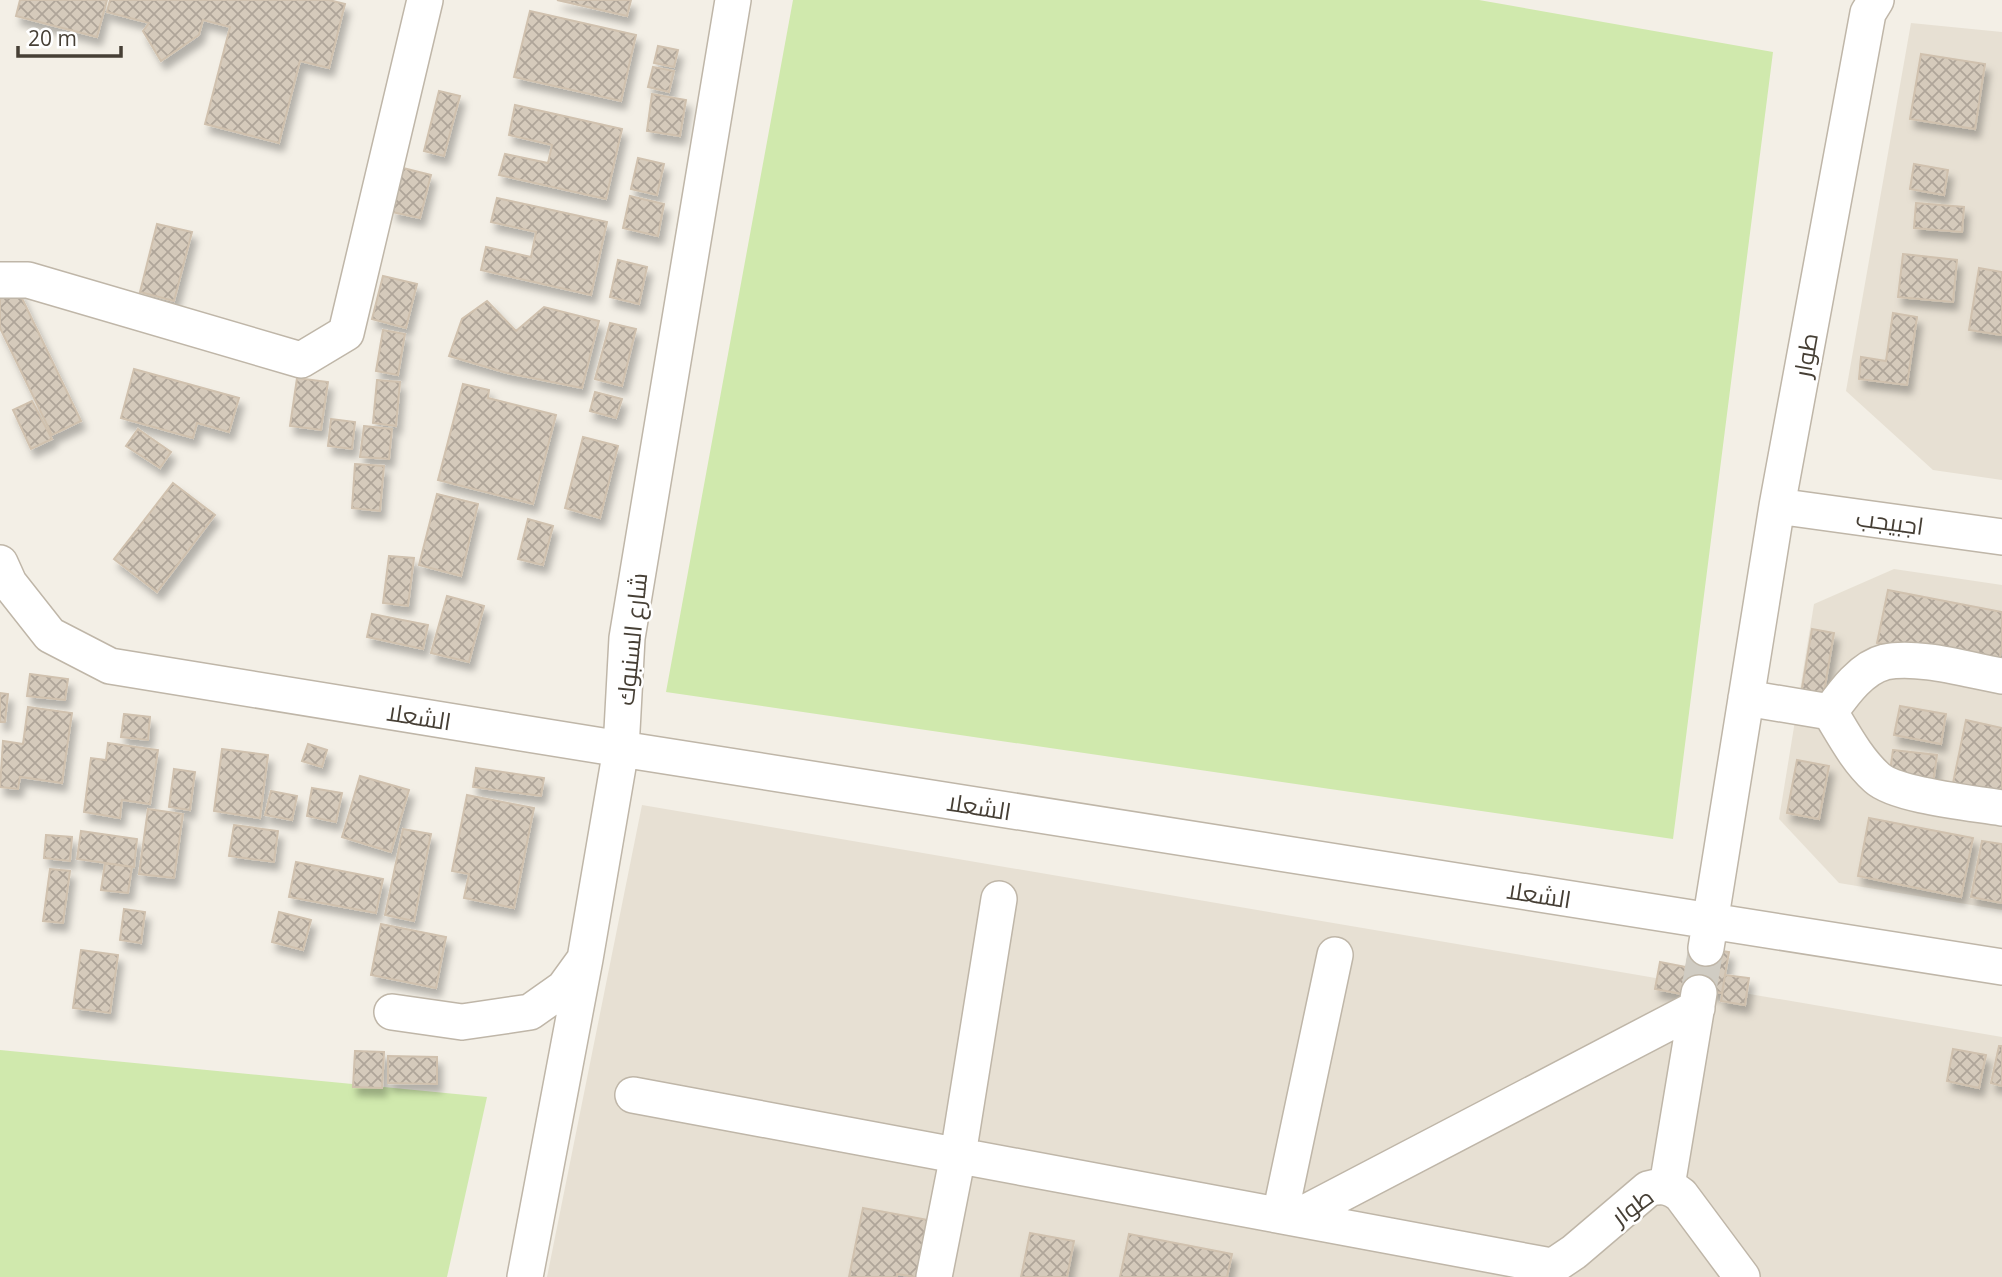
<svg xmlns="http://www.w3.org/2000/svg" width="2002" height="1277" viewBox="0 0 2002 1277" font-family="'Open Sans',Cairo,sans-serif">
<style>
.residential{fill:#e7e0d3}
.grass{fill:#d0e9ad}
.building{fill:url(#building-cross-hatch);stroke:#d0c1ae;stroke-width:2;filter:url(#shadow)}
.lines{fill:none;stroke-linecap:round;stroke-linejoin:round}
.minor-tunnel{stroke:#d0ccc3;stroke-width:35;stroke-dasharray:35 18;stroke-linecap:butt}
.minor-casing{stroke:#bfb6a8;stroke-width:38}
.minor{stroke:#fff;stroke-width:35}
.labels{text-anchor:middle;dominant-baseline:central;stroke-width:5;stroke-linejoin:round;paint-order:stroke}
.street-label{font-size:24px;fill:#463f35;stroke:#fff}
</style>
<defs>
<pattern id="building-cross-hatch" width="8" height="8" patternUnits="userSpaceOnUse" patternTransform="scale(1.75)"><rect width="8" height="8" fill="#d5cabb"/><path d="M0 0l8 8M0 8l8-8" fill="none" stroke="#afa599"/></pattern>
<filter id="shadow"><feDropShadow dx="4.5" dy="8" stdDeviation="3.5" flood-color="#0004"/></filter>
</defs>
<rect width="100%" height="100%" fill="#f3efe6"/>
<path class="residential" d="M1911,23L2002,32V480L1933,470L1846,391Z
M1894,569L2002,585V910L1839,883L1779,819L1814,604Z
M642,805L2002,1037V1277H547Z"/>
<path class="grass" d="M793,0H1479L1773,52L1673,839L666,692Z
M0,1050L487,1097L447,1277H0Z"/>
<path class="building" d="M20,0H107L97,37L16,16Z
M110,0H329L345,4L329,68L300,61L279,143L205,124L230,27L203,20L199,35L161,61L143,31L149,23L107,12Z
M557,0H631L627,16Z
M530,11L636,35L621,101L514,77Z
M658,46L678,50L674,67L654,63Z
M1921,54L1985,64L1975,129L1910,119Z
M653,67L674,71L669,92L648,87Z
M439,91L460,96L444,156L424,151Z
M652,94L686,100L680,136L647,131Z
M515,105L622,129L606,199L499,175L505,154L548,163L552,145L509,135Z
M638,158L664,164L657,195L631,189Z
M1914,164L1948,170L1944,195L1910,189Z
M403,168L431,175L420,218L392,212Z
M630,196L664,204L658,236L623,228Z
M497,198L607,222L591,295L481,270L486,247L531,257L536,232L491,222Z
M1916,203L1964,207L1962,232L1914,228Z
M157,224L192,232L174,301L140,292Z
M1903,254L1957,260L1953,302L1898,297Z
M618,260L647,267L639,304L610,297Z
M1979,268L2002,272V335L1969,330Z
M383,276L417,284L406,328L372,319Z
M18,290L81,421L52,435L0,328V299Z
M487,301L516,331L544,307L599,321L582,388L507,373L449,356L462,319Z
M1893,313L1917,317L1907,385L1859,379L1861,357L1886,361Z
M610,323L636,329L622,386L595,379Z
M383,330L405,334L398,375L376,371Z
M134,369L239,398L229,432L197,423L193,438L121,418Z
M297,378L328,382L321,430L290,426Z
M377,380L400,382L396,426L373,423Z
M463,384L489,390L488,398L556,415L533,504L438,480Z
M595,392L622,399L616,418L590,411Z
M32,401L52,439L31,449L13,410Z
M331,419L355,422L352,449L328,446Z
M364,426L392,429L389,459L360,457Z
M138,429L171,452L160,468L126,446Z
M583,437L618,446L600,518L565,508Z
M355,464L384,466L380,511L352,508Z
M173,483L215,515L157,592L114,559Z
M437,494L478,504L461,576L419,565Z
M528,519L553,526L543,565L518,559Z
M389,556L414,558L408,606L383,603Z
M1888,590L2002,612V646L1998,666L1877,643Z
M447,596L484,606L469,662L431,653Z
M372,614L428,625L423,649L367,637Z
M1812,629L1834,633L1822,704L1800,700Z
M30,674L68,679L65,700L27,696Z
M0,693L8,694L5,722H0Z
M1900,706L1946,714L1941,744L1894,735Z
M28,707L72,713L62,783L20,777L18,789L0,787L3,741L23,744Z
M124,714L150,717L148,740L121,737Z
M1966,720L2002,728V792L1953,783Z
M108,743L158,750L150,804L122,800L120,818L84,812L91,758L106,760Z
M308,744L327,750L322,767L302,761Z
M222,749L268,755L260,818L214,811Z
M1893,750L1937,755L1933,784L1889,778Z
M1797,760L1829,766L1819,819L1787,813Z
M476,768L544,778L541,796L473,787Z
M174,769L195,772L190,810L169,807Z
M360,776L409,790L391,852L342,837Z
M312,788L342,793L336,822L307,816Z
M271,791L297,796L292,820L265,815Z
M467,795L534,808L514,908L464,898L469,874L452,871Z
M148,809L183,814L174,878L139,874Z
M1869,818L1973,838L1961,897L1858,876Z
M234,825L278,831L274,862L229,856Z
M403,829L431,834L414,921L385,915Z
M81,831L137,839L134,867L77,859Z
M46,835L72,837L70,861L44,858Z
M1982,841L2002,844V903L1971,897Z
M296,862L383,879L376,913L289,897Z
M105,863L132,867L128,893L101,890Z
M50,869L70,871L63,923L43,921Z
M124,909L145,912L141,943L120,940Z
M279,912L311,920L303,950L272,942Z
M381,924L446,937L436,988L371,975Z
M1690,946L1729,952L1722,993L1683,987Z
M81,950L118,955L110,1013L73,1008Z
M1660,962L1686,967L1682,994L1655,989Z
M1725,975L1749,978L1745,1005L1721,1001Z
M1999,1046H2002V1086L1991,1083Z
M1953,1049L1986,1055L1979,1088L1947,1081Z
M355,1051L384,1052L382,1088L353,1087Z
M388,1056L437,1057V1084L388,1083Z
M863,1208L928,1220L916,1277L897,1274V1277H849Z
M1030,1233L1074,1241L1067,1277H1021Z
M1129,1234L1232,1254L1227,1277H1120Z"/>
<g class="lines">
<path class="minor-tunnel" d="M1699,989L1706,948"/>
<g class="minor-casing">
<path id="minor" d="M0,280H28L301,360L346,333L425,0
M1777,506L2002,537
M0,563L9,583L50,635L110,666L621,749L2002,967
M1746,698L1830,712
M1830,712C1844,735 1857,760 1877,778C1897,796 1973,803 2002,808
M1830,712C1843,694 1861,668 1885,662C1918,655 1968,670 2002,676
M1706,948L1777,506L1868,13L1876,0
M392,1012L462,1022L530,1012L564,988L585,959
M633,1095L1551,1266
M1667,1186L1699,993
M1280,1215L1335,955
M1295,1218L1697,1008
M525,1277L585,959L621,749L627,638L733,0
M934,1277L958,1155L999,899
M1537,1277L1574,1252L1648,1189C1661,1185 1670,1186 1681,1195L1742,1277"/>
</g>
<use href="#minor" class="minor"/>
</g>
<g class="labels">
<g class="street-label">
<text transform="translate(1805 355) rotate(-80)">طوار</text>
<text transform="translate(1890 521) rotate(8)">اجبيجب</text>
<text transform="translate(631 639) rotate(-84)">شارع السنبوك</text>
<text transform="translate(419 716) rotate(9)">الشعلا</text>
<text transform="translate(979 806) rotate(9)">الشعلا</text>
<text transform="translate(1539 894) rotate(9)">الشعلا</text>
<text transform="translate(1632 1206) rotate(-36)">طوار</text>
</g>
</g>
<path d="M18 46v10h103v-10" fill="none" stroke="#463f35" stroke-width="3.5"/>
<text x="28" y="46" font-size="21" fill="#463f35" stroke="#ffffff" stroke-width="5" paint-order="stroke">20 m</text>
</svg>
